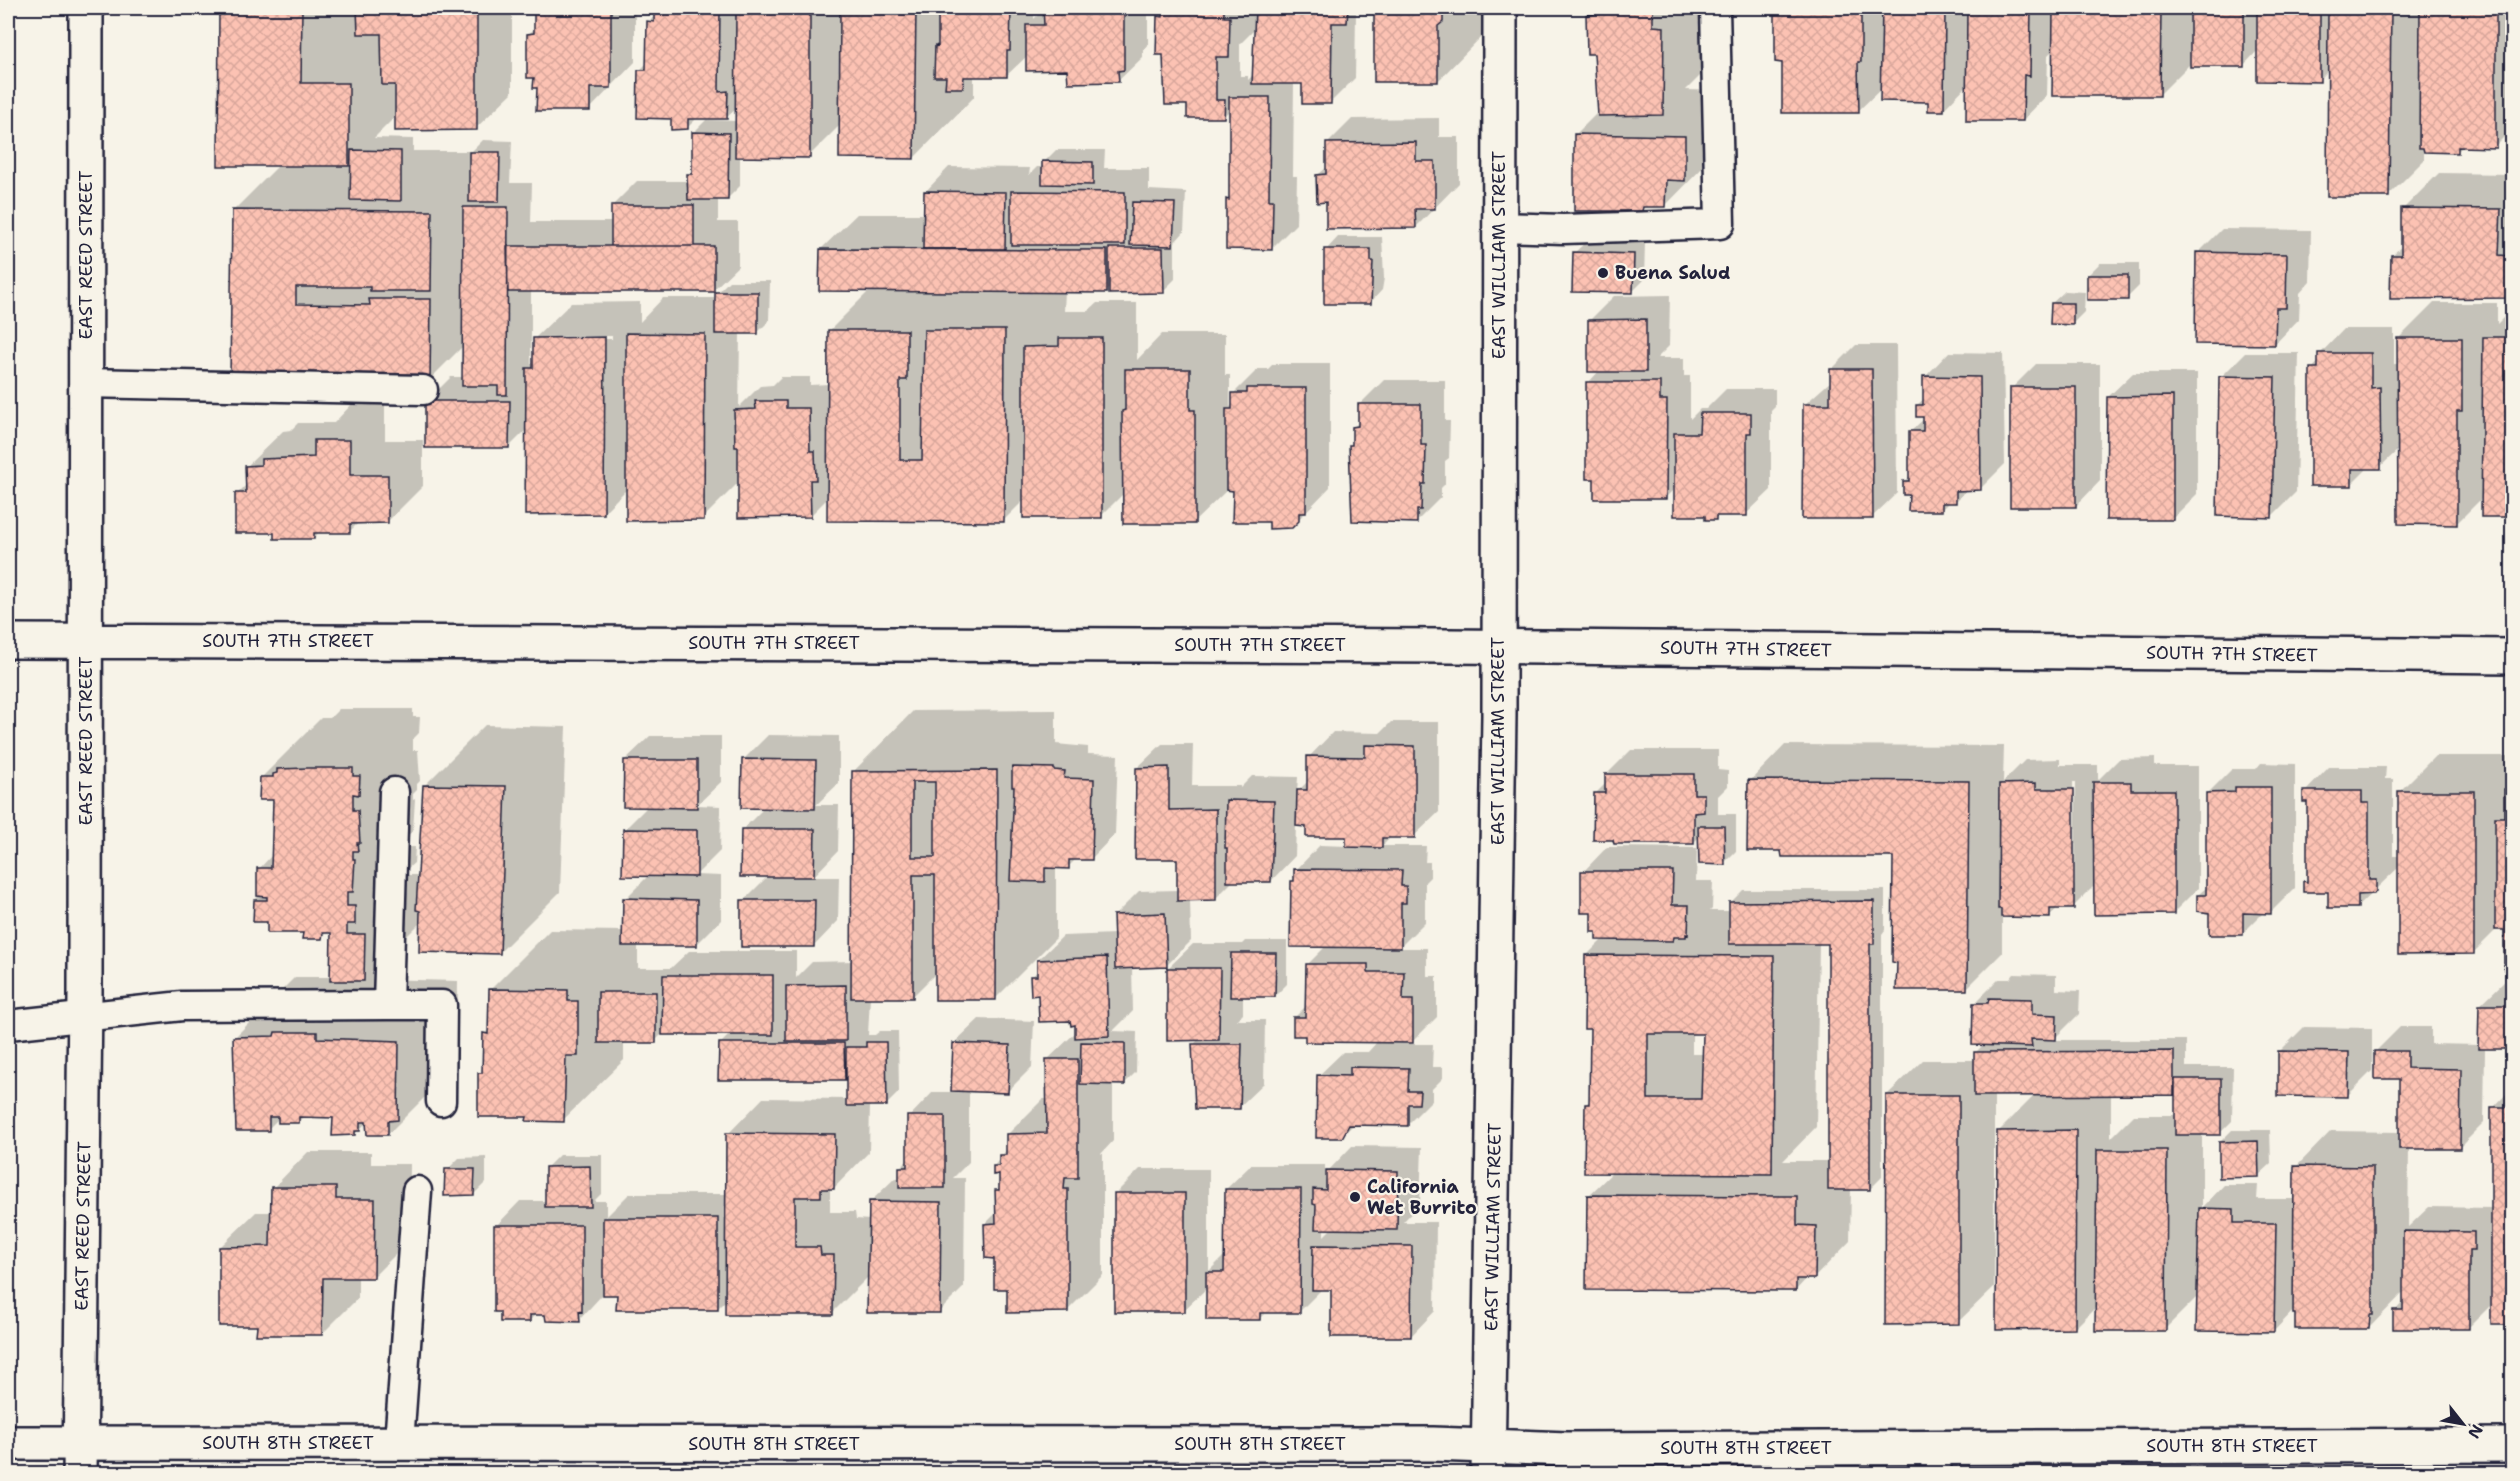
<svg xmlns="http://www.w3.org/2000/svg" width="2520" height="1481" viewBox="0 0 2520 1481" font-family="'Shantell Sans',sans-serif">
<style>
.shadow{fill:#0003;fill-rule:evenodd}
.building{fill:url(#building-cross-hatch);stroke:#22223b;stroke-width:1.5;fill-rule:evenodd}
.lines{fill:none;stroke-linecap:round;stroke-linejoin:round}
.service-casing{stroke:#22223b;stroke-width:33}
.minor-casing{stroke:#22223b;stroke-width:38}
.tertiary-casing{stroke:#22223b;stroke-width:38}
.service{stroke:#f7f3e8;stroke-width:28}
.minor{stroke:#f7f3e8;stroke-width:33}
.tertiary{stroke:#f7f3e8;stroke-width:33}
.poi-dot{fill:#22223b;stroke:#f7f3e8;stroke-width:2}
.labels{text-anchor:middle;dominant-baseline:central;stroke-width:4.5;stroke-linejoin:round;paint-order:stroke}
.street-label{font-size:18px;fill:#22223b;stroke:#f7f3e8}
.poi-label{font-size:18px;font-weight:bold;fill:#22223b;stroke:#f7f3e8;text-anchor:start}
</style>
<defs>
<pattern id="building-cross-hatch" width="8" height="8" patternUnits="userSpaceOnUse" patternTransform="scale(1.5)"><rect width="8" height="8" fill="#fcc2b3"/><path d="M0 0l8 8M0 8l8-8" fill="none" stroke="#d8a69b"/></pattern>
</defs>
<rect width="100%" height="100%" fill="#f7f3e8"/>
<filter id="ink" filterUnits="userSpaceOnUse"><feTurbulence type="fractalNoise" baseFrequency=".0167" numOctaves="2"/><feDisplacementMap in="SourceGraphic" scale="12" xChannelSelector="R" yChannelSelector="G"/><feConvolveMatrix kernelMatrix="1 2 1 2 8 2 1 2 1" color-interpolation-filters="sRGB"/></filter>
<g filter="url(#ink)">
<path class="shadow" d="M221,8H512V93L476,128L396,116L374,138L413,139V151H472L483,140L512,141L510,183H532L531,222H613L612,206L637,181H689V175L694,170V132L706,120L736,121L737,108L727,117H698L687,128L672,117L639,71L648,62L649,22L655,15L656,8H1034V19L1044,8H1148V44L1143,50V57L1118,81L1069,69L1028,55L1006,76H974V97L914,158L840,125L809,156H740V186L728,198H718V222H738V266L713,290H531V364L535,361V338L571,303L640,302V322L663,298H717V293L729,281H770L769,321L757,333H740L739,407L760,386L773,385L781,377H810V385L829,384L830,330L870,290L821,249L857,214H925V192L949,167L1030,168L1029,175L1037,167H1044V162L1056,150H1105L1104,168H1149V190L1186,192L1184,232L1175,242V279L1163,291L1111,287L1106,291H1065L1064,311H1088L1097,303H1137V360L1162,334H1225V375H1230V407L1233,404V394L1258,369H1268L1273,364H1330V487L1292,526L1270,521L1234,489H1228L1194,522L1124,493L1101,516L1024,500L1003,521L828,498L810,516L739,482L703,518L627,489L603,513L527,429L509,447L426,402L451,377H464V345L429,380L231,379L233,211L280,164H220ZM563,336H612V339H560Z
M535,8H635V62L589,110L539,86L528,35L535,28Z
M1165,8H1253V12L1258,8H1361L1356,13L1355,78L1331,102L1303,82H1294L1293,176H1297L1296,224L1272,248L1228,200L1230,198L1231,109L1223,117L1189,104L1164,54L1158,17ZM1255,29L1254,74L1248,80V76H1240V44Z
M1369,8H1483V35L1438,81Z
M1596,8H1709L1707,69L1686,90L1730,91L1710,160L1665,206H1645L1642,209L1575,135L1599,111L1596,52L1588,16Z
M1776,8H2512V129L2495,146H2463L2458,151H2424V160L2389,195L2329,70L2319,80L2258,50L2243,66L2191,63L2159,95L2054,49L2048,55L2047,95L2023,120L1967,85L1943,110L1929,100L1882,88L1858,111L1783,61H1777Z
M1439,118V137H1459V183L1416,227L1328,201L1318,175L1328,166L1327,144L1352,119Z
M2439,173L2512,174V296L2391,297L2392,255L2403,245V209Z
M2222,229L2311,230L2310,282L2300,293L2299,319L2275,344L2198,253Z
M1338,237H1382L1384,278L1382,290L1370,303L1326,250Z
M1587,241L1645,242L1644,280L1632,292L1574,253Z
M2100,263H2139V286L2127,298L2088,275Z
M2065,291L2085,292L2084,312L2072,324L2052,303Z
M1670,295L1669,346L1657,358H1684V376H1690V419L1700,409H1706L1726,389H1775V407L1771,411V490L1746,514L1719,515L1715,519L1707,515L1676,487L1665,498L1588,383L1600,370L1590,320L1614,296Z
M2434,303H2497V324L2512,309V515H2482L2483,497L2457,523L2399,449L2380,467H2369L2351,485L2312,369L2320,360V354L2344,329H2394V364H2398V339Z
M1856,345H1896L1897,493L1872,517L1804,405L1831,381V370Z
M1949,352L2003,353L2005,464L1980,489H1968L1955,502H1949L1941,510L1910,493L1904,482L1911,475V431L1927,416L1917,405L1925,398V377Z
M2245,353H2299L2296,492L2272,516L2221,377Z
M2036,364H2100V481L2076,506L2012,388Z
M2133,373H2197V494L2172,519L2108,397Z
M1384,380H1445V421H1450L1449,458L1445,461V484L1441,488V497L1416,522L1351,445L1353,442L1354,427L1360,421V404Z
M351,405H385V440H423V486L387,522H359L350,531H320L314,538L276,532L237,494L247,484V466L283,431L291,430L298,423H334Z
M339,709H413V717H420L419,733L413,739V750H418L420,781L417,784V790L413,794V800L415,799L413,831L407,836V847H415L414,863L406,870V875H420L425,785L485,725L566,727L560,892L500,952L421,922L371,972H376V979L458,981L457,1058L448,1068V1074L388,1134L368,1121L355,1134L334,1116H304L299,1121L279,1118L268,1129L235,1037L295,977H332L333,932H327L321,938L268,920L255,900L259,896V869L273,854L274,799L261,778L321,718H330Z
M1056,710V744L1088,747V754L1118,755L1115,834L1091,859H1076L1068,867L1056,868V938L996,998L936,973L912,997H870L868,1035H875L880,1031H898L899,1092L887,1104H870L869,1152L834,1188H830V1212H855L856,1219L870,1220V1202L895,1178H901L900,1167L909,1159V1117L933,1092H953L954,1043L979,1019L1034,1021L1032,1067L1008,1091L969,1090V1162L953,1178H965L964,1287L939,1312L869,1276L832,1313L726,1300L717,1309L618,1294H603L579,1320L536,1314L529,1321L496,1226L520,1201H547V1167L559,1155H602V1193L594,1201H606V1217L629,1194H727L728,1134L763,1098L848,1099L847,1075L844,1079L720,1044L730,1034L663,1033L655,1041H624V1060L563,1120L528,1116L480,1074L484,1070V1034L490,1029V990L550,930L624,931L625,899L649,875L625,829L648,806L625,760L650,736H721V782L697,805L721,806L720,851L696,875L721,876V920L696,945L638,944V968H671L689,951H796V978L812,962L853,961V772L913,711Z
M1391,722H1439V812L1414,836H1392L1382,846H1426L1425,862H1430V877L1425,882V922L1399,948H1427V976H1437V1017L1410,1044H1433L1432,1067H1443V1078L1432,1089V1100L1408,1124H1354L1341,1137L1318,1076L1343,1052H1368L1378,1041L1307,1035L1295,1017L1306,1006L1307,965L1326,946L1293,882L1295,879L1296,870L1320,845L1347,846V836L1296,825L1295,856L1271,881L1234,880L1215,899H1190L1191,941L1166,966L1132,967L1133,1011L1113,1031L1137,1032L1136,1072L1124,1084L1113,1083V1141L1101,1154H1103V1275L1067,1311L1008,1288L985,1224L997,1212V1190L1000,1187V1173L994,1166L1007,1149L1008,1134L1043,1099H1048V1059L1077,1031V1023L1040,994L1032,977L1038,970V960L1063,936L1115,934L1114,916L1139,891L1178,890V858L1137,768L1162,744H1193L1192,786H1240V788L1252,776L1298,777L1297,792L1308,781L1309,757L1333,732L1380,733Z
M768,735L839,736V783L816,805H839L838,851L813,877H839L838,921L814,946L743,901L768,876L742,830L765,807L743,760Z
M1785,745L2004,746L2003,782L2025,760L2060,759V765H2098V780L2119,759L2155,758V766H2198V888L2173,913L2095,885L2073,907H2059L2049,916H2002V953L1966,989L1895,856L1783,850L1750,781ZM2073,782H2076L2075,885L2072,889Z
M1631,750H1718V770L1728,771V786L1718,796V814H1736V851L1724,863L1700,836L1694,842L1595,794L1607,782V774Z
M2435,756H2509V786L2512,782V969H2506L2505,928H2498L2473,953L2399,867L2358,906L2329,891L2304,882L2309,877V800L2305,792L2329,767H2386L2385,779H2393V856H2399V792Z
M2261,763L2295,764V888L2271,912H2264L2243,933L2210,912L2198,895L2208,886V793L2232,769H2256Z
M1607,847L1697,848L1696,881H1713L1712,909L1710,911H1730V903L1743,890H1885V930L1882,934V1177L1870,1189H1851L1850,1241L1815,1277H1808L1796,1290L1588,1196L1613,1172L1586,1104L1590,1100L1591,1028L1586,956L1603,939L1593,912L1583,872ZM1819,943H1830V1161H1783L1816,1127ZM1692,1033H1704V1054H1692Z
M1245,941H1287V984L1275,996L1243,995V1014L1237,1020H1265L1264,1083L1239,1107L1194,1044L1199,1039L1168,968L1193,944H1242Z
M2014,974L2056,975V990L2080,991L2079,1014L2053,1040H2186V1067H2233L2232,1121L2220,1133H2202V1208L2224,1185H2258L2257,1199H2295L2296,1167L2331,1131L2400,1132V1078L2376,1051L2400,1027H2431V1044L2479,1045L2480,1005L2505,981H2512V1048H2485L2484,1123L2460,1147H2409L2408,1227L2429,1207L2493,1208V1108L2512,1088V1323L2493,1324V1303L2468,1328L2395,1311L2404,1301V1292L2369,1328L2297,1313L2294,1310L2274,1331L2198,1296L2165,1329L2097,1306L2075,1328L1999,1131L2036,1094H1994V1287L1958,1322L1887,1095L1923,1060H1976V1052L1984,1044L1975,1003L1999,979H2010ZM2111,1094H2176V1115H2134L2111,1138Z
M2304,1027L2372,1028V1071L2348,1095L2279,1052Z
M2232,1130H2270L2271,1164L2258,1176L2220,1142Z
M1352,1146L1422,1147L1420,1204L1403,1222H1436L1435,1311L1411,1336L1333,1289H1322L1300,1311L1266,1312L1260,1318L1208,1287L1184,1310L1116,1193L1140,1169H1209V1271L1226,1254V1189L1251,1165H1325V1180L1328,1177V1171ZM1324,1228H1332L1324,1236Z
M308,1152H371V1164H410L409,1241L373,1277H358V1298L322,1334L258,1325L220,1247L256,1212H272L273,1188Z
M486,1157V1182L474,1194L447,1170L459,1158Z"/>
<path class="building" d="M219,8H302L301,83H349V166H218Z
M357,8H477V130L395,131V85H382L381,34H358Z
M534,8H611V88H590V111H536L537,88H533L534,78H527V34L534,33Z
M654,8H720L719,92L728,91L727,119H688V129L671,130V119L637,118L638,70H646L647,21L654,22Z
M736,8H810V158L735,157Z
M840,8H916L914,159L839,158Z
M938,8H1011L1010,51H1007V77H964L963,88H945L946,77H934L935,45L938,46Z
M1043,8H1124V70L1118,71L1119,82L1068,83L1067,70L1026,71V25H1044Z
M1164,8H1224V17H1230L1229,57H1216V100H1225L1224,118H1187V105H1165L1163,55H1156L1157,16L1163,17Z
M1255,8H1348L1347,23H1332L1331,104H1302V84H1252Z
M1368,8H1441L1443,9V22L1438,26V82H1374V13L1368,10Z
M1594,8H1653V26L1664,27L1663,115L1598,116L1594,54H1587L1586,15L1594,14Z
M1775,8H1861V62H1858L1859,113H1782V63L1775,62Z
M1882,8H1945L1944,111H1928V102L1880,101Z
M1967,8H2031L2030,76L2024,75L2023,121H1966Z
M2053,8H2161L2160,96H2052Z
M2190,8H2244V67H2190Z
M2257,8H2320V82L2257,81Z
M2328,8H2391L2389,197H2327Z
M2420,8H2496V148L2458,147V153L2424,152L2423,148H2419Z
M1229,97H1270L1269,200H1273L1272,250L1226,249V199L1229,200Z
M692,132L729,133L728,200H688L687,174H692Z
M1574,134L1685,136V181L1666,180L1665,207H1643L1642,211H1574Z
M1416,142V161H1435V209H1415L1416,228L1326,229V202L1317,203L1316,175L1326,174V143Z
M351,150L401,151V201L350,200Z
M469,152H500L499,202H469Z
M1042,161L1093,162V185L1042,184Z
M924,191L1006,192L1005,249H923Z
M1011,191L1125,192V245H1011Z
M1132,202L1175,203L1173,246L1130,245Z
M611,205H694V246H611Z
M463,207H508L507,395H498V386H462Z
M2401,208L2501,209L2499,255L2512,256V298L2390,299L2391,255H2401Z
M232,210L432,211L431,291H370V287H296V304L370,305L369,299H431L430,382L230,381Z
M507,246H714V292H508Z
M1109,248H1163L1164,293L1109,294Z
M820,249L1107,250V293L819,291Z
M1324,249H1371V261H1373L1371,304H1324Z
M1573,252L1634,254L1633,293L1572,292Z
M2196,252L2287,254L2286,308H2276L2275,345L2195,344Z
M2087,275H2128V300H2087Z
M715,292H758V334H715Z
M2051,303H2073V325L2050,324Z
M1646,319V372H1588V320Z
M828,330H907V380H900V460H922L924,330H1005L1004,522L827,521Z
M626,333L705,334L704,520L626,521Z
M605,337L604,514L525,515L526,368H533V338Z
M2483,337H2512V517H2481Z
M1059,338H1102V518H1023V347L1059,346Z
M2397,338H2462V411H2457V525L2398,524Z
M2318,353H2371V388L2380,387L2381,469H2352V486H2310V368H2318Z
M1125,369H1190V410H1195V524H1123L1122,411L1125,410Z
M1830,369H1872L1873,519H1802L1803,404H1830Z
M1923,376L1980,377L1981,490L1956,491V503H1942V511H1908L1909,495H1903V481H1909V431H1923V417H1916V405H1923Z
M2219,376L2275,377L2272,518L2217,516Z
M1586,382H1660V400H1667L1666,499H1594V479H1586Z
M2010,387H2076V507H2010Z
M1247,388H1306V513H1299V521L1292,528L1269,529V522H1232L1233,491L1226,490V409H1232V393H1247Z
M2173,396V520H2106L2107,397Z
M425,401H510L509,448H425Z
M755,401H786V408H809L810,451H815L816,480H810L811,517L738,518V447H735L734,410L756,409Z
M1358,404H1421V445H1426L1425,484H1422L1421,510H1417V523L1352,521L1349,445H1352V427L1358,426Z
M1700,413H1751V433H1747V516H1716V520H1705V516H1674V433H1699Z
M314,440H350V475H388V523L350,524V533H314V539H274V533H235V493H246L245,466L261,465V459L314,457Z
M1365,745L1415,746V838H1382V848L1346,847V837H1306V827L1296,826L1297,790H1307V756L1365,757Z
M742,759L816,760L815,809L741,808Z
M624,760H697V808L623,807Z
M1012,767L1054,768V770L1065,771L1064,778L1094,779L1092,860H1069V869L1045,868V882L1010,881L1014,787H1012Z
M1169,767V810L1216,809V900L1177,901V859H1135L1136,768Z
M308,768H353V776H360L359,795L353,794V810H358L360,843H357L358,851H353V859H355L353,892H347V906H355V924H347V934H365L364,981H330L331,933H323L322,939H302L303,933H267V922H253L254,900H267V897L257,896V868H271L273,800H259L260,777H273V774L277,773V769Z
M997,770L996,1000H935V875H913V998H851L852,771ZM912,782H935V857H912Z
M1605,774H1694V794H1704V812L1694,813V844H1614L1613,840H1593L1594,793H1605Z
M1748,780L1969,781L1967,990H1896L1897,963L1892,962L1893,857H1782L1781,851H1747Z
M2093,782H2131V790H2174V914L2094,915Z
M2036,783V789H2074V909H2050V918L2001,917V909H1998L1999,784Z
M423,785L506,786L500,954L419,952L420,911L416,910Z
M2235,787H2271V914L2243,913V935H2209V913L2197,911V895H2206V793L2235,792Z
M2504,789H2512V970H2504V930H2495V817H2504Z
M2303,791H2362V803H2369V880H2376V891L2374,894L2358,895V908H2328V892H2303V881L2307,882V802H2303Z
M2398,791H2474V954L2398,955Z
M1226,800L1274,801L1271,882H1227V848H1225Z
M1698,826H1724L1725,865L1699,864Z
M623,829L697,830V877L622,876Z
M741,829H815L814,877H740Z
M1294,869L1402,870L1401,886H1406V903H1401V948L1290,947L1291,881H1294Z
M1581,871H1673L1672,905H1689L1688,935L1686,934V937H1674L1673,941L1596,940V932H1591V913H1581Z
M623,898L697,900V946H622Z
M741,900H815L814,947H741Z
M1874,901V944H1870V1190H1828V944H1729V902Z
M1165,913L1167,967L1115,969L1113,915Z
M1231,953H1276L1275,997H1230Z
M1585,955L1774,956L1772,1174L1584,1173L1585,1104H1589L1590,1029H1584ZM1648,1034H1703L1701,1099H1648Z
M1107,957L1109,1036L1075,1038V1025L1071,1026L1070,1021L1039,1022L1038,995L1031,996L1030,976H1037V960Z
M1306,964H1368V972H1404L1403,1000H1413V1043L1305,1042V1036H1293V1017H1305Z
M1167,968H1220L1219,1040L1167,1041Z
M663,975H773V1035H662Z
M846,985V1041H786V986Z
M489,989L568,990V1001H578V1056H566L564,1122L526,1121L527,1117H478V1073H482L483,1033L488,1034Z
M598,992H656V1043H598Z
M1989,998L2032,999V1014L2057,1015L2056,1040L2031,1039L2032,1047L1972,1045L1973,1003H1988Z
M2479,1005H2512V1049H2478Z
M275,1032H317V1038L399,1041L398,1120L388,1121V1135H367L366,1122H360V1131H355V1135L332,1136L333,1118L299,1117V1123H278V1117H269V1131H236L233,1037L274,1036Z
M866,1042H886L887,1106H846V1047H866Z
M1081,1042L1125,1043V1085L1080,1084Z
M719,1043H844L845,1080H718Z
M953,1043L1010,1045L1008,1093L951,1091Z
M1192,1044H1242L1240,1109H1195Z
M2174,1051V1095L1974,1096V1052Z
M2278,1051L2349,1052L2348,1097L2278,1096Z
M2374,1051H2407V1068L2461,1069L2460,1149H2399V1079H2374Z
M1046,1059H1078V1178H1065L1064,1189H1068V1312L1007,1313V1289H994V1259L985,1258L984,1224L996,1223L995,1190H999V1174L993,1175V1166H999V1155H1006V1134L1047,1133Z
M1350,1067L1409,1068L1408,1091H1420L1419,1104H1408V1126L1349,1125L1342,1138H1316L1317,1075L1350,1076Z
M2175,1079H2221V1135H2175Z
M1886,1095H1959V1324L1885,1325Z
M2491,1107H2512V1325H2491Z
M907,1116H945V1188H899V1167H907Z
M2076,1130L2075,1329L1996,1330L1997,1131Z
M726,1133L835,1134L834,1189H821V1197H795V1247H820L821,1255H834L833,1315H725Z
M2258,1141L2259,1177L2219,1178V1142Z
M2097,1150H2167L2166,1331H2095Z
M590,1166L591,1207H545V1167Z
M2294,1166L2373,1167V1315H2370L2369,1329H2295V1314H2293Z
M445,1169H475L474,1195L444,1196Z
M1326,1170L1398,1171L1397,1230L1315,1229L1316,1205L1313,1204V1189L1326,1190Z
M271,1187H336V1199H375L374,1278H323L322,1335H256L257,1326H219V1247L270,1246Z
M1225,1189H1301L1300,1313H1260V1320H1206V1272H1224Z
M1114,1193H1185V1312H1114Z
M1587,1195L1797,1196V1225L1816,1226L1815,1279H1796V1291L1586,1290Z
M869,1201L941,1202L940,1313H867Z
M2199,1208L2234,1209V1223H2276L2274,1332L2196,1331Z
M603,1218H718V1310H616L617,1295H603Z
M494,1225H582V1312L579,1311L580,1322L546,1321L545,1315H530V1322H500V1312H494Z
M2403,1231L2474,1232V1250H2469V1329H2393V1310H2403Z
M1313,1245L1412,1246L1411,1337H1331V1290H1312Z"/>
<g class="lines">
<g class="service-casing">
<path id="service" d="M1498,227L1563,229L1720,224L1715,8
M85,383L423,390
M388,1005H442L441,1101
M8,1025L182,1006L388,1005L394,792
M399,1443L417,1191
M1936,1474L1937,1447"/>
</g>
<g class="minor-casing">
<path id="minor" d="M8,1443L1433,1444L1567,1449L2512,1445
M1488,1474L1499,715L1500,8"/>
</g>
<g class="tertiary-casing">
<path id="tertiary" d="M8,641L1449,646L2512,656
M80,1474L85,995L86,8"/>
</g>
<use href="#service" class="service"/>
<use href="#minor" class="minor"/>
<use href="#tertiary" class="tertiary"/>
</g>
</g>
<g class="poi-dot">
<circle cx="1603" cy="273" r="6"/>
<circle cx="1355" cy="1197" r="6"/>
</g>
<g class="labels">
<g class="street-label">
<text transform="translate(86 255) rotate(-90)">EAST REED STREET</text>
<text transform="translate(1499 255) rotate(-90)">EAST WILLIAM STREET</text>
<text x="288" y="641">SOUTH 7TH STREET</text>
<text x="774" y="643">SOUTH 7TH STREET</text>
<text x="1260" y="645">SOUTH 7TH STREET</text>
<text transform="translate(1746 649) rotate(1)">SOUTH 7TH STREET</text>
<text transform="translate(2232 654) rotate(1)">SOUTH 7TH STREET</text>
<text transform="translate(86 741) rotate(-90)">EAST REED STREET</text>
<text transform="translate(1498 741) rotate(-90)">EAST WILLIAM STREET</text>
<text transform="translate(83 1226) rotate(-89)">EAST REED STREET</text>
<text transform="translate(1493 1227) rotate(-89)">EAST WILLIAM STREET</text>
<text x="288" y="1443">SOUTH 8TH STREET</text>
<text x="774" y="1444">SOUTH 8TH STREET</text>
<text x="1260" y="1444">SOUTH 8TH STREET</text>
<text x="2232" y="1446">SOUTH 8TH STREET</text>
<text x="1746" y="1448">SOUTH 8TH STREET</text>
</g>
<g class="poi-label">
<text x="1615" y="273">Buena Salud</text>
<text x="1367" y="1187">California<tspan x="1367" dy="21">Wet Burrito</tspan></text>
</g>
</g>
<rect width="2520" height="1481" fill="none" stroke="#f7f3e8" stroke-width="30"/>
<rect x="15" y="15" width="2490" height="1451" fill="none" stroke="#22223b" stroke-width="2" filter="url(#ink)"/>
<g transform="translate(2463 1424) rotate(121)" stroke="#f7f3e8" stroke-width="4.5" paint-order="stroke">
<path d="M0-4.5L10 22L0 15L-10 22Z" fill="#22223b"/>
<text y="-9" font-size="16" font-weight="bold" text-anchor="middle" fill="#22223b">N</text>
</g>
</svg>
